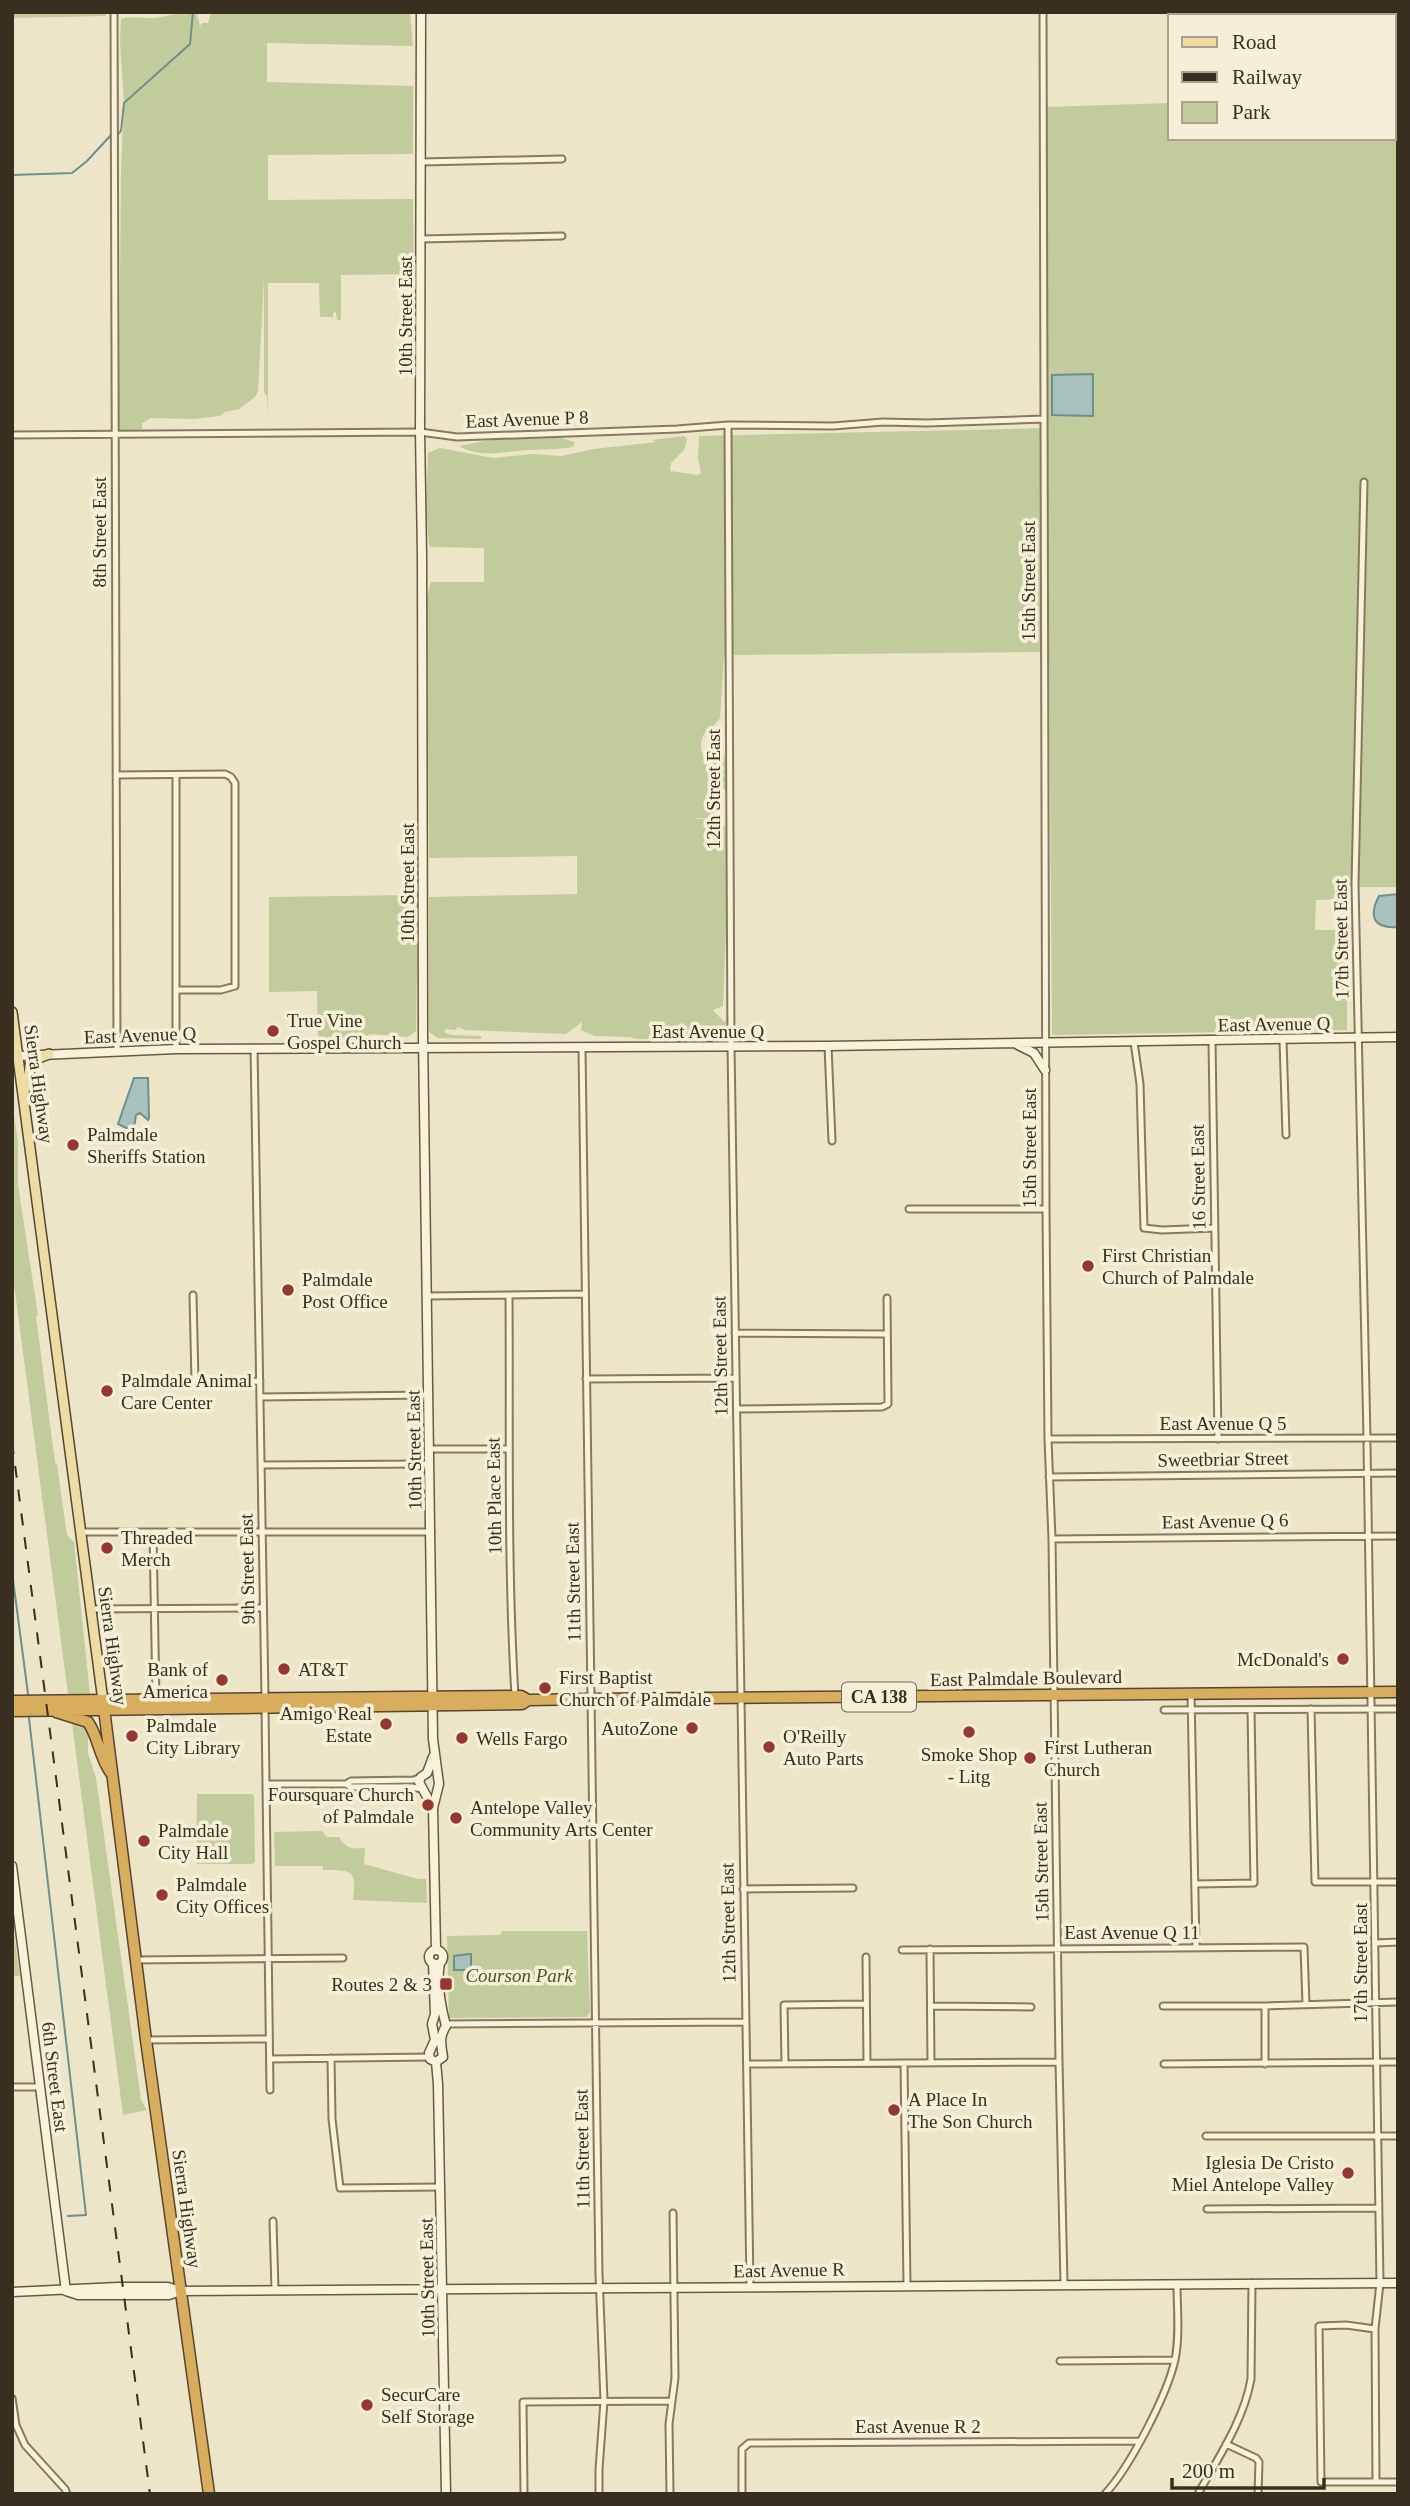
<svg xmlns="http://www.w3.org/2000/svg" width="1410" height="2506" viewBox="0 0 1410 2506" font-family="Georgia,serif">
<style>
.green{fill:#c1cb9c}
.water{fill:#a8c1bc;stroke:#6f8f8a;stroke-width:2}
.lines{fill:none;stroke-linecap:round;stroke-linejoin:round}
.stream{stroke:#6f8f8a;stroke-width:2}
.street-casing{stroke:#88785d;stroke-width:9}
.secondary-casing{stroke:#6a5940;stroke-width:11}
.primary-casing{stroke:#564631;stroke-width:12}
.highway-casing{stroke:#564631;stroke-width:13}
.street{stroke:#f8f2db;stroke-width:5}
.secondary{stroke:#f8f2db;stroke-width:8}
.primary{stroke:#eedda2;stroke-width:9}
.highway{stroke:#d8ad5d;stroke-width:10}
.rail{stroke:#392f20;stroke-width:2;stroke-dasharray:12 12;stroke-linecap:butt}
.poi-dot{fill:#953930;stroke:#f5efd7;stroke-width:2.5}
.labels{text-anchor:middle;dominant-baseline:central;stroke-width:7;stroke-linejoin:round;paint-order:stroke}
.shield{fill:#f5efd7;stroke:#716957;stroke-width:2}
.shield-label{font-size:18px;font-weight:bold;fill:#392f20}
.street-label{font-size:19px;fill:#392f20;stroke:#f5efd7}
.poi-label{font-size:19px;fill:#392f20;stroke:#f5efd7;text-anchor:start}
.park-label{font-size:19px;font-style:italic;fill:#455528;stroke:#f5efd7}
</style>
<rect width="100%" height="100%" fill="#ede5c8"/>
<path class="green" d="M12,12H106V16L12,18Z
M189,12H196L200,26L202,23H208L211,12H410L413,46L267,43V82L413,86V154L268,155V200L413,199L414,274L341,275V320H337L336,312L333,313V320L332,317H320L319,283H268V414L267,396L264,392V278L258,391L255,397L239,409L225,412L220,416L195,419L151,418L142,423V429L123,431L120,430L117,418L119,404L121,171L124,104L120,41L121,19C134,15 143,19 156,18C166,17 176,12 185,15Z
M1394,97H1398V887H1348V899L1316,900L1315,930H1347V1030L1052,1035L1049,652L724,655L720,718C716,725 709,728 704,734C693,752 717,781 723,798L713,806L717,818H691C705,820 719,816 727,829V903L723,1006L713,1010L724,1022L726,1020V1037L636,1039L630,1037L595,1036L581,1030L582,1022L566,1034L465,1030L457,1027L456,1030L445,1029V1033L451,1035L481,1036V1039H477L438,1038L429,1032V897L577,894V856L429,858L427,597L431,582H484V548L431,547L429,545L426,508L428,453L440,448L493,458L532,454L561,456L593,449L657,442L652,440L684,436L687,439L684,450L671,463L670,471L698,475L701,473L698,458L699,436L1048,428L1047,107L1170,103V138H1394Z
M532,436L561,438L575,442L573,447C558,450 544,449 529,450C505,451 481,459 459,446L490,440Z
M714,732H719L722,735L726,768V793L708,756V739Z
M413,895L418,899L416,1031L408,1037L372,1034L361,1037L318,1038L317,991L269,992V897Z
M12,1100L18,1142V1185L38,1315L36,1316L55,1463L57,1464L67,1535L74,1542L90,1694H68L12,1269Z
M72,1723H80L88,1731V1753L96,1778L141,2100L147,2110L123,2115Z
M197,1794H252L254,1796L255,1862L252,1864H198L196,1863Z
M322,1831L327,1837H339C346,1849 352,1849 365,1848L364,1864L418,1879H426L427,1903L353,1900C357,1870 352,1870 323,1870V1866H275L274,1832Z
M12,1921L20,1976H12Z
M502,1931H587L590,2012L587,2017L449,2018L447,1936L500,1935Z"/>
<path class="water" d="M1093,374V416L1052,415V375Z
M1398,894V927C1374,929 1368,917 1379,896Z
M134,1078H148L149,1118L148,1120L140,1113L136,1115L134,1127L126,1128L118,1124Z
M469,1954H471V1970H454V1956Z"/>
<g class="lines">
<path class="stream" d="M117,135L121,131L124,103L190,44L193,12
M12,175L72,173L87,161L111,135
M12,1572L28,1694
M29,1718L86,2215L68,2216"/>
<g class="street-casing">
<path id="street" d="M114,12L117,1052
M1043,12L1046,1209L1048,1439L1052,1539L1059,2062L1064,2284
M421,162L562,159
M421,239L562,236
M728,425L731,1046L750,2286
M12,435L420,432L457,437L677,429L728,425L833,426L883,422L927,423L1044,419
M1364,482L1355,884L1367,1438
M116,775L225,774L231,777L235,783V986L221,990H177
M176,775V1049
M1283,1040L1286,1135
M1212,1041L1218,1439
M1134,1042L1140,1084L1144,1228L1162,1230L1215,1228
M828,1046L832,1141
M254,1048L265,1698
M582,1048L599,2274L604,2401L599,2469V2494
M909,1209H1046
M193,1295L195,1382
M428,1296L584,1294
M509,1296C510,1429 507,1563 515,1696
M735,1333L886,1334
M586,1379L736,1378
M181,1383L260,1381
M260,1397L429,1395
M737,1409L882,1407L888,1404L887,1298
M1048,1439L1398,1438
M1367,1444L1380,2283L1375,2329L1376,2482
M429,1449H509
M262,1465L429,1464
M1049,1477L1398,1473
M80,1532H431
M153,1532L156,1700
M1052,1539L1398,1536
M90,1609L263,1608
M1191,1694L1196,1947
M265,1708L270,2090
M1311,1709L1315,1882H1398
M1164,1710L1398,1709
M266,1784H346L351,1781L414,1780L421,1777
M346,1784L351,1787H412L422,1789
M1195,1884L1254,1883L1251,1710
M743,1889L853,1888
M1376,1943L1398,1942
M930,1949L931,2063
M902,1950L1304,1947L1306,2005
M866,1957L867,2063
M136,1960L343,1958
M931,2006L1031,2007
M1163,2006H1265L1398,2002
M1265,2006V2064
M446,2024L745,2022
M146,2040L269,2039
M331,2058L332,2119L340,2188L440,2187
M270,2059L429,2057
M904,2063L907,2285
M747,2064L1059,2062
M785,2064L784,2005L866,2004
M1164,2064L1398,2062
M12,2087H40
M1206,2136H1398
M1207,2209L1378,2208
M273,2221L275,2290
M1375,2329L1346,2325L1319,2326L1321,2482H1398
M1060,2361L1175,2360
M12,2398L16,2425L25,2445L65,2489L67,2494
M1226,2444L1256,2458L1259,2462L1258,2494
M524,2494L523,2402L672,2401
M670,2494L669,2424L675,2378L673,2213
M742,2494V2449L749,2443L1140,2441
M1105,2494C1130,2467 1167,2395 1175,2360C1180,2335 1177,2309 1177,2284
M1198,2494C1218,2458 1244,2420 1251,2379L1252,2283"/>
</g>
<g class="secondary-casing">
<path id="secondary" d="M421,12L420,432L422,555L423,1036L433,1739L439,1784L433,1808L436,1949
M1018,1045L1034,1053L1045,1070
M18,1056L176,1049L828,1046L1398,1037
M433,1757L427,1773L421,1777L419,1782L433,1808
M12,1866L66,2291
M429 1957a7 7 0 1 1 14 0a7 7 0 1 1-14 0Z
M433,1963L435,2014L432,2024L435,2040L429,2053L430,2059L436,2062L443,2057C441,2044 439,2037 446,2026C441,2007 436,1983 440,1963
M436,2062L438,2084L446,2494
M66,2291L78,2295H169L180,2291
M12,2292L118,2287H168L180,2291L1398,2283"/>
</g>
<g class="primary-casing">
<path id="primary" d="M12,1012L103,1701
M24,1092L29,1078L30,1065L36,1059L49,1054"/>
</g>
<g class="highway-casing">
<path id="highway" d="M12,1701L521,1696L528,1700
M103,1701L146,2040L209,2494
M12,1711L522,1704L528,1700L591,1699L1398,1692
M56,1712L88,1722C99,1738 99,1757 111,1773"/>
</g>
<use href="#street" class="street"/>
<use href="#secondary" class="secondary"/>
<use href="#primary" class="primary"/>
<use href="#highway" class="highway"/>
<path class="rail" d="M12,1442L150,2494"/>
</g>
<g class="poi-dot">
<circle cx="273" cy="1031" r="7"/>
<circle cx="73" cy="1145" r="7"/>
<circle cx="1088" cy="1266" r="7"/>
<circle cx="288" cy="1290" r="7"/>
<circle cx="107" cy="1391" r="7"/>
<circle cx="107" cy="1548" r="7"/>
<circle cx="1343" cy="1659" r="7"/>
<circle cx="284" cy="1669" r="7"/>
<circle cx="222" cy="1680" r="7"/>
<circle cx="545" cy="1688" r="7"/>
<circle cx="386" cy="1724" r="7"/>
<circle cx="692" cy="1728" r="7"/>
<circle cx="969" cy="1732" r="7"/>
<circle cx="132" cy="1736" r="7"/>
<circle cx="462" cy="1738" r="7"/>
<circle cx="769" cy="1747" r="7"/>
<circle cx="1030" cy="1758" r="7"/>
<circle cx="428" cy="1805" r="7"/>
<circle cx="456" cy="1818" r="7"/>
<circle cx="144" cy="1841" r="7"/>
<circle cx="162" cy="1895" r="7"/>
<rect x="439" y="1977" width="14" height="14" rx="3.5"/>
<circle cx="894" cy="2110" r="7"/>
<circle cx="1348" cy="2173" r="7"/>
<circle cx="367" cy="2405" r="7"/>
</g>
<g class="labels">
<rect class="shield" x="842" y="1682.5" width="74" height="29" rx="5"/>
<g class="shield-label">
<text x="879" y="1697">CA 138</text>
</g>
<g class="street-label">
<text transform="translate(405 316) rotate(-90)">10th Street East</text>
<text transform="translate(527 419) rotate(-2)">East Avenue P 8</text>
<text transform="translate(99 532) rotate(-90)">8th Street East</text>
<text transform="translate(1028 581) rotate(-90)">15th Street East</text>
<text transform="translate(713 789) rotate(-90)">12th Street East</text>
<text transform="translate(407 883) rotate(-90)">10th Street East</text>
<text transform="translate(1341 939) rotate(-91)">17th Street East</text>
<text transform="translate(1274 1024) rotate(-1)">East Avenue Q</text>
<text x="708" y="1031">East Avenue Q</text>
<text transform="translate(140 1035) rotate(-2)">East Avenue Q</text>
<text transform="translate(39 1084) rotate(82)">Sierra Highway</text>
<text transform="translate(1029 1148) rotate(-90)">15th Street East</text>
<text transform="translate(1198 1177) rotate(-91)">16 Street East</text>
<text transform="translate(720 1356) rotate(-91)">12th Street East</text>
<text x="1223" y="1423">East Avenue Q 5</text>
<text transform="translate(414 1450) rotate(-91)">10th Street East</text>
<text transform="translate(1223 1459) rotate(-1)">Sweetbriar Street</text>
<text transform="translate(494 1496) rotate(-91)">10th Place East</text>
<text transform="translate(1225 1521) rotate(-1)">East Avenue Q 6</text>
<text transform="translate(247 1569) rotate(-91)">9th Street East</text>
<text transform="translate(573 1582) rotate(-91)">11th Street East</text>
<text transform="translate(113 1646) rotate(82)">Sierra Highway</text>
<text transform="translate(1026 1678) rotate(-1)">East Palmdale Boulevard</text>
<text transform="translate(1041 1862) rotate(-91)">15th Street East</text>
<text transform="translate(728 1923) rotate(-91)">12th Street East</text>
<text x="1132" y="1932">East Avenue Q 11</text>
<text transform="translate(1360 1963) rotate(-90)">17th Street East</text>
<text transform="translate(55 2077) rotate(83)">6th Street East</text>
<text transform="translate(582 2149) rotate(-91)">11th Street East</text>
<text transform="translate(187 2209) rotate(82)">Sierra Highway</text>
<text transform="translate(789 2270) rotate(-1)">East Avenue R</text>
<text transform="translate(427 2278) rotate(-91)">10th Street East</text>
<text x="918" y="2426">East Avenue R 2</text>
</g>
<g class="poi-label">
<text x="287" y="1020">True Vine<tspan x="287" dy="22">Gospel Church</tspan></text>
<text x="87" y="1134">Palmdale<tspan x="87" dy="22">Sheriffs Station</tspan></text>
<text x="1102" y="1255">First Christian<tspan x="1102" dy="22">Church of Palmdale</tspan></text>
<text x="302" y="1279">Palmdale<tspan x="302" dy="22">Post Office</tspan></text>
<text x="121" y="1380">Palmdale Animal<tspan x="121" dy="22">Care Center</tspan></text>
<text x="121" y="1537">Threaded<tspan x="121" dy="22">Merch</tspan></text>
<text x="1329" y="1659" text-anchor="end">McDonald's</text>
<text x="208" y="1669" text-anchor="end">Bank of<tspan x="208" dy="22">America</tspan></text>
<text x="298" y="1669">AT&amp;T</text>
<text x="559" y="1677">First Baptist<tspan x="559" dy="22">Church of Palmdale</tspan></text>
<text x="372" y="1713" text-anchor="end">Amigo Real<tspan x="372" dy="22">Estate</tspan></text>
<text x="146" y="1725">Palmdale<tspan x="146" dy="22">City Library</tspan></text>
<text x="678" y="1728" text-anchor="end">AutoZone</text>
<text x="783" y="1736">O'Reilly<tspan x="783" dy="22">Auto Parts</tspan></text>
<text x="476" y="1738">Wells Fargo</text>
<text x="1044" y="1747">First Lutheran<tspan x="1044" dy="22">Church</tspan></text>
<text x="969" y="1754" text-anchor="middle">Smoke Shop<tspan x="969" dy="22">- Litg</tspan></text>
<text x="414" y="1794" text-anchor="end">Foursquare Church<tspan x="414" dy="22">of Palmdale</tspan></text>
<text x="470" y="1807">Antelope Valley<tspan x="470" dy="22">Community Arts Center</tspan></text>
<text x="158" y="1830">Palmdale<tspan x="158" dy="22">City Hall</tspan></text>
<text x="176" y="1884">Palmdale<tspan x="176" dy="22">City Offices</tspan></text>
<text x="432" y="1984" text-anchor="end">Routes 2 &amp; 3</text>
<text x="908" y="2099">A Place In<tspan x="908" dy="22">The Son Church</tspan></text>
<text x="1334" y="2162" text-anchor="end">Iglesia De Cristo<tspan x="1334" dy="22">Miel Antelope Valley</tspan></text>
<text x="381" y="2394">SecurCare<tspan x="381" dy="22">Self Storage</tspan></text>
</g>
<g class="park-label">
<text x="519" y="1975">Courson Park</text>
</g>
</g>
<rect width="1410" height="2506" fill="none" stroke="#392f20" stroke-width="28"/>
<rect x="1168" y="14" width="228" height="126" fill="#f5efd7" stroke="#aaa28e" stroke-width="2"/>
<rect x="1182" y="37" width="35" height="10" fill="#eedda2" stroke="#aaa28e" stroke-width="2"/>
<text x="1232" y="49" font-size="21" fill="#392f20">Road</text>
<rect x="1182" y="72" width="35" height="10" fill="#392f20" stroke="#aaa28e" stroke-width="2"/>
<text x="1232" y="84" font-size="21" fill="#392f20">Railway</text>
<rect x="1182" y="102" width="35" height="21" fill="#c1cb9c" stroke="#aaa28e" stroke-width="2"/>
<text x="1232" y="119" font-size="21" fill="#392f20">Park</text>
<path d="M1172 2478v10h152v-10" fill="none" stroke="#392f20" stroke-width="3.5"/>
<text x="1182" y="2478" font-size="21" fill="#392f20" stroke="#f5efd7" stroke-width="5" paint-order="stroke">200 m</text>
</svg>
